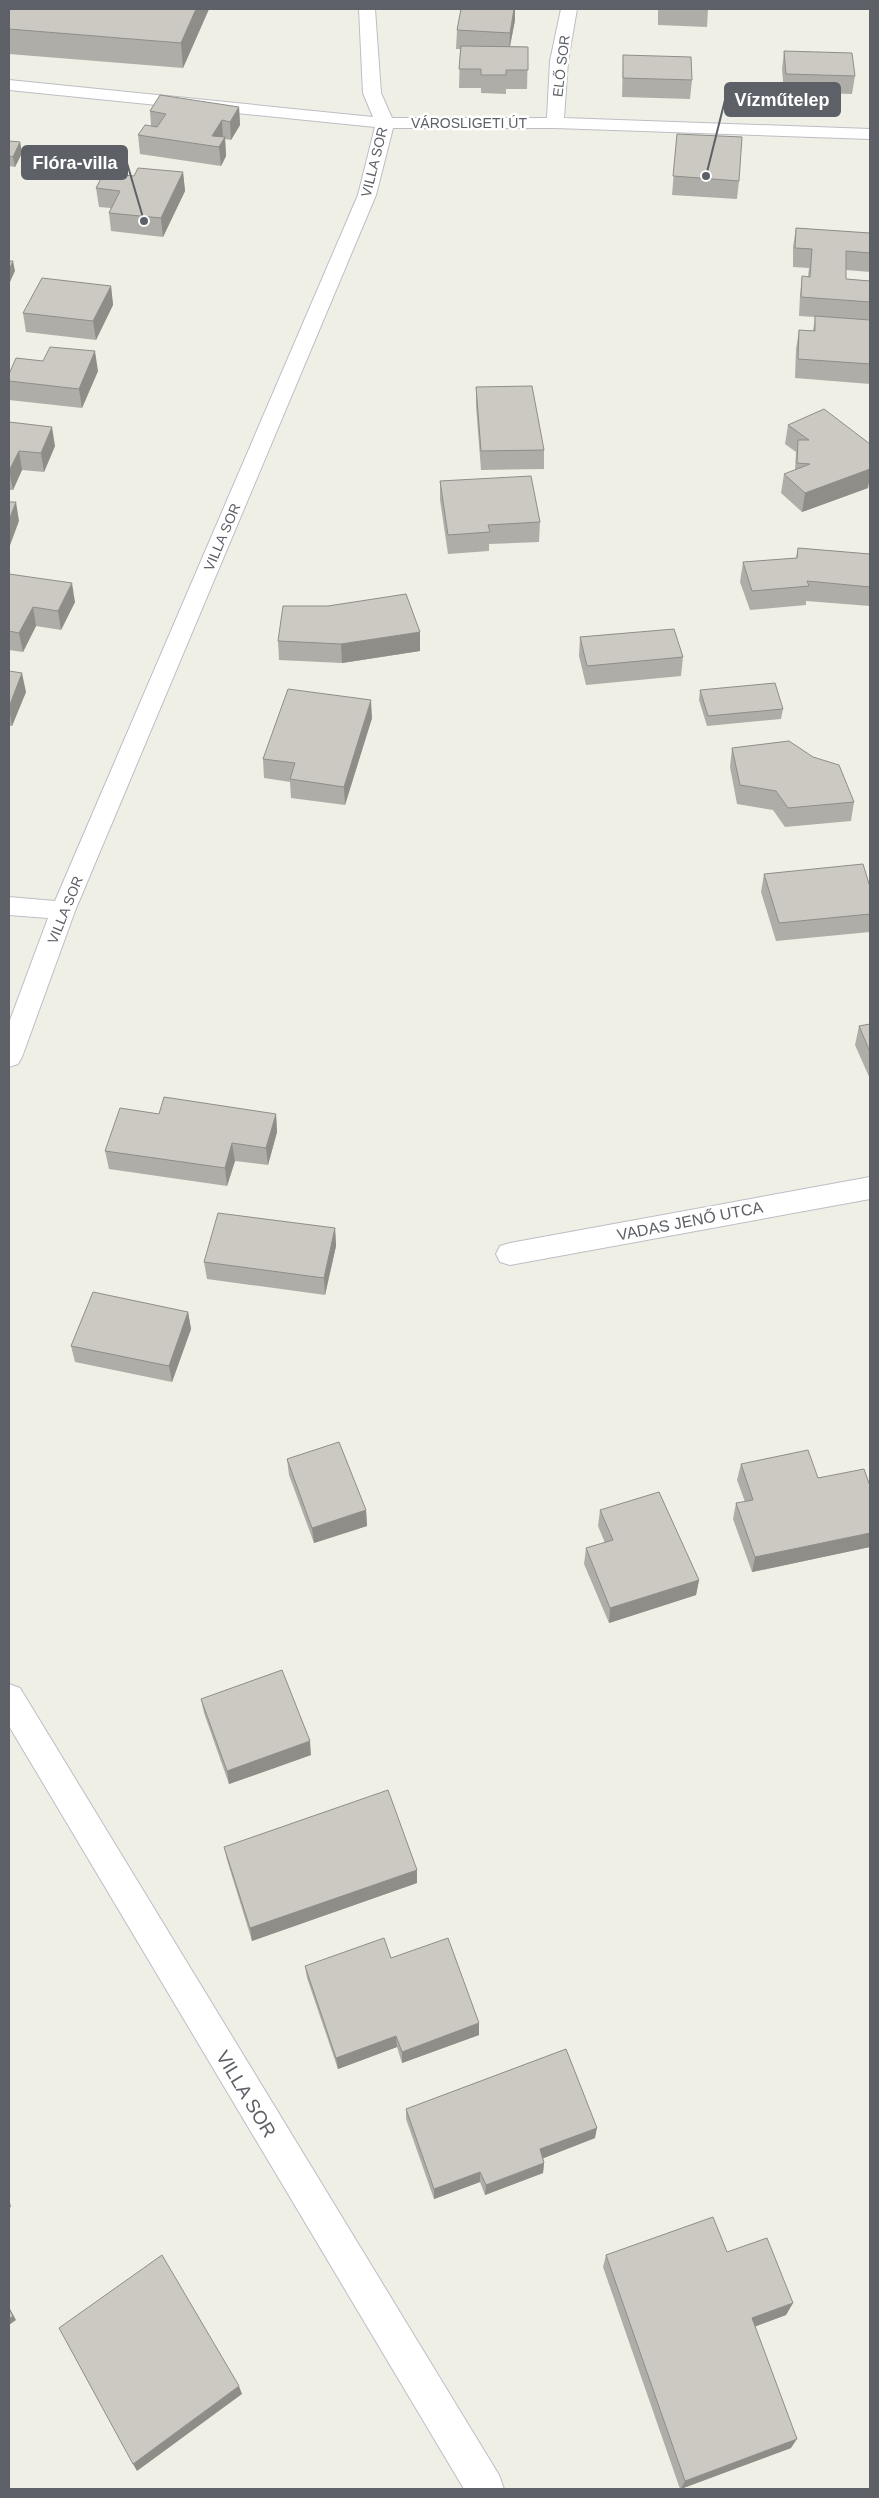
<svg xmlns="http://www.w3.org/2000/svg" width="879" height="2498" viewBox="0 0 879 2498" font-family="Arial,sans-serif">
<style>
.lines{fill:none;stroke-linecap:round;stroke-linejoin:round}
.street-casing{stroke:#bdbec5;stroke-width:2}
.street{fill:#fff;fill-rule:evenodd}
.wall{fill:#afada7}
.shaded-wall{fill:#8e8d88}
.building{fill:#cbc9c2;stroke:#8e8d88}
.labels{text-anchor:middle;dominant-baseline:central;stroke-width:5;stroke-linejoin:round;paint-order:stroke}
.far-street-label{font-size:14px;fill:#5d6067;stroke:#fff}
.street-label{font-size:16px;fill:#5d6067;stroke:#fff}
.near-street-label{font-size:19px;fill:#5d6067;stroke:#fff}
.leader{fill:none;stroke:#5d6067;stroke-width:2}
.callout-dot{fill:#5d6067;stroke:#fff;stroke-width:2}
.callout{fill:#5d6067;stroke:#5d6067;stroke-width:2}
.callout-label{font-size:18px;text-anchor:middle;font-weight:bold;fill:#fff}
</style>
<rect width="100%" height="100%" fill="#f0efe5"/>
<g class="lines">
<g class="street-casing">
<path id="street" d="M359,9H375L381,93L392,118H547L550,61L561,9H577L568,61L564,118L870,129V139L555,128H393L376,195L75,911L22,1057L18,1064L9,1067V1023L48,918L9,915V897L55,901L358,195L375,127L9,90V80L373,117L363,93Z
M870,1177V1199L510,1265L500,1262L496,1254L500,1246L510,1243Z
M9,1684L20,1688L499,2475L504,2489H464L9,1726Z"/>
</g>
<use href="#street" class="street"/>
</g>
<path class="wall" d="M9,9H209L183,68L9,54Z
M461,9H515V20L510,46L528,47L527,89H506V94L481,93V88H459L460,49H456L457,30Z
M658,9H708L707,27L658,25Z
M784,51L855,76L852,94L784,92L782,69Z
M623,55L692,80L690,99L622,97Z
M239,107L240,125L231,140L225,139L226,156L221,166L140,154L138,135L151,126L150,111Z
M677,134L739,181L737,199L672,195Z
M9,141L20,142L22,153L15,167L9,166Z
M183,172L185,191L163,237L111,231L109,213L111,208L99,207L96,188L134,176Z
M796,228L870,233V272L846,270V279L870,281V384L795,378L796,349L799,330L813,331L815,317L799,316L800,295L802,276L808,277L809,268L793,267V247Z
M111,286L113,305L96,340L26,332L23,313Z
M43,361L98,371L82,408L9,400V374Z
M476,387L544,450V469L481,470L476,406Z
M9,422L55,446L44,472L22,470L13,490H9Z
M788,425L870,444V474L868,488L802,512L781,493L784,474L795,470L796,452L785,444Z
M440,481L540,522L539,542L489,544V551L448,554L440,500Z
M798,548L870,554V606L806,601V605L750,610L740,582L743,562L796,558Z
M9,574L75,602L61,630L36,626L23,652L9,650Z
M328,606L420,651L342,663L279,660L278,641Z
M580,637L683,657L681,676L586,685L579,656Z
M9,671L26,692L12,726H9Z
M700,690L783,709L781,719L707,726L699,700Z
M372,718L345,805L291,798L290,782L264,778L263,759Z
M732,748L854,802L851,821L785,827L773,810L737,804L730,767Z
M764,874L870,887V932L776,941L761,892Z
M870,1024V1079L855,1045L859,1026Z
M159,1114H276L277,1132L268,1165L235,1161L227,1186L109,1169L105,1151Z
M335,1228L336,1246L325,1295L207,1279L204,1262Z
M188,1312L191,1329L172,1382L75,1362L71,1346Z
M287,1459L366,1510L367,1526L314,1543L289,1475Z
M741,1464L818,1478L870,1486V1547L752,1572L733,1519L736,1503L745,1502L737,1480Z
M600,1510L699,1580L696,1595L609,1623L584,1564L586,1548L605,1543L598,1526Z
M201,1699L311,1755L229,1784L204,1713Z
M224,1847L417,1870V1883L252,1941L227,1860Z
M391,1958L479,2023V2035L402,2063L397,2047L338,2069L307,1978L305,1966Z
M406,2109L595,2138L543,2158L544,2163L543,2173L485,2195L480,2182L434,2199L406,2119Z
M727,2252L793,2303L786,2315L755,2326L791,2448L680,2489L603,2267L606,2255Z"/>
<path class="shaded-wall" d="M196,9H209L183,68L181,43Z
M514,9H515V20L509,51L510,33Z
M239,107L240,125L231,140L230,122Z
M222,120L223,139L212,136Z
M225,137L226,156L221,166L219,147Z
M20,142L22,153L15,167L13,157Z
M183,172L185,191L163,237L161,218Z
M13,261L15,271L10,282L9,270Z
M111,286L113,305L96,340L93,321Z
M95,351L98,371L82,408L79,389Z
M52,427L55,446L44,472L41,453Z
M19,451L22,470L13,490L9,471Z
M870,469V474L868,488L802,512L805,493Z
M16,502L19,521L9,548V520Z
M72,583L75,602L61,630L58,611Z
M33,607L36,626L23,652L19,633Z
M420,632V651L342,663L341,644Z
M22,673L26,692L12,726L9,707Z
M371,700L372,718L345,805L344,787Z
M276,1114L277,1132L268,1165L266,1148Z
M232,1143L235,1161L227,1186L225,1168Z
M335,1228L336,1246L325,1295L324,1278Z
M188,1312L191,1329L172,1382L169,1366Z
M366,1510L367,1526L314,1543L312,1528Z
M870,1533V1547L752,1572L755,1557Z
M699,1580L696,1595L609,1623L610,1608Z
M310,1741L311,1755L229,1784L227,1771Z
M417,1870V1883L252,1941L250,1928Z
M479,2023V2035L402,2063V2052Z
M396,2036L397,2047L338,2069L336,2058Z
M597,2128L595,2138L539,2160L540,2149Z
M544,2163L543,2173L485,2195L486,2185Z
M480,2172V2182L434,2199V2189Z
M9,2198L11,2207L9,2208Z
M793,2303L786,2315L746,2330L752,2318Z
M9,2307L16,2320L9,2325Z
M239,2386L242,2394L137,2471L133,2464Z
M797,2439L791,2448L681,2489L685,2481Z"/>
<path class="building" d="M9,9H196L181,43L9,29Z
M461,9H514L510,33L457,30Z
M461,46L528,47V70H506V75H481V69H459Z
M784,51L852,53L855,76L786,74Z
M623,55L691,57L692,80L623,78Z
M160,95L239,107L230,122L222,120L212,136L225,137L219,147L138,135L145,125L157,127L166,114L150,111Z
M677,134L742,137L739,181L673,176Z
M9,141L20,142L13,157L9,156Z
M138,168L183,172L161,218L109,213L120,191L96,188L104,173L134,176Z
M796,228L870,233V253L846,251V279L870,281V302L801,297L802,276L810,277L812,249L795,248Z
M9,261H13L9,270Z
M42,278L111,286L93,321L23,313Z
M815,316L870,320V364L798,359L799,330L815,331Z
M50,347L95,351L79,389L9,381V374L16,358L43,361Z
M532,386L544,450L481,451L476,387Z
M824,409L870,444V469L805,493L784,474L810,464L797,463L798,440H809L788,425Z
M9,422L52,427L41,453L19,451L9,471Z
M531,476L540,522L488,525L490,532L448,535L440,481Z
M9,502H16L9,520Z
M798,548L870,554V587L807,581L809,586L752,591L743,562L797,558Z
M9,574L72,583L58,611L33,607L19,633L9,631Z
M406,594L420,632L341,644L278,641L283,606H328Z
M674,629L683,657L587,666L580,637Z
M9,671L22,673L9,707Z
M775,683L783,709L708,716L700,690Z
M288,689L371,700L344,787L290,779L295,763L263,759Z
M789,741L813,757L839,765L854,802L788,808L776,791L740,785L732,748Z
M863,864L870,887V914L779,923L764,874Z
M870,1024V1052L859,1026Z
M164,1097L276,1114L266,1148L232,1143L225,1168L105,1151L120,1108L159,1114Z
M218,1213L335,1228L324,1278L204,1262Z
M93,1292L188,1312L169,1366L71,1346Z
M339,1442L366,1510L312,1528L287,1459Z
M808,1450L818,1478L864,1469L870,1486V1533L755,1557L736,1503L753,1500L741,1464Z
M659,1492L699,1580L610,1608L586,1548L613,1540L600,1510Z
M282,1670L310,1741L227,1771L201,1699Z
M388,1790L417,1870L250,1928L224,1847Z
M384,1938L391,1958L448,1938L479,2023L402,2052L396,2036L336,2058L305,1966Z
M566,2049L597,2128L540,2149L544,2163L486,2185L480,2172L434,2189L406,2109Z
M713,2217L727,2252L767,2238L793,2303L752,2318L797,2439L685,2481L606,2255Z
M162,2255L239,2386L133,2464L59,2328Z
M9,2309L13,2316L9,2319Z"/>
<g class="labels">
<g class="far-street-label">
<text transform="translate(561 66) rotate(-83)">ELŐ SOR</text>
<text x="469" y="123">VÁROSLIGETI ÚT</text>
<text transform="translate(374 162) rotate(-76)">VILLA SOR</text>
<text transform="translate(222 537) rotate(-67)">VILLA SOR</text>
<text transform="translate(65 910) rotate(-68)">VILLA SOR</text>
</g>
<g class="street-label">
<text transform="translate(690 1221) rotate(-11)">VADAS JENŐ UTCA</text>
</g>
<g class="near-street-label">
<text transform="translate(246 2094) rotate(59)">VILLA SOR</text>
</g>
</g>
<path class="leader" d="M706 176L725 100M144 221L127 163"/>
<g class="callout-dot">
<circle cx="706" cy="176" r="5"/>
<circle cx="144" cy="221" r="5"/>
</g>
<g class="callout">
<rect x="725" y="83" width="115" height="33" rx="5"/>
<rect x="22" y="146" width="105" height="33" rx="5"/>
</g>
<g class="callout-label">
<text x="782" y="106">Vízműtelep</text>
<text x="75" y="169">Flóra-villa</text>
</g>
<rect width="879" height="2498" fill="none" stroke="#5d6067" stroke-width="20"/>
</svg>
